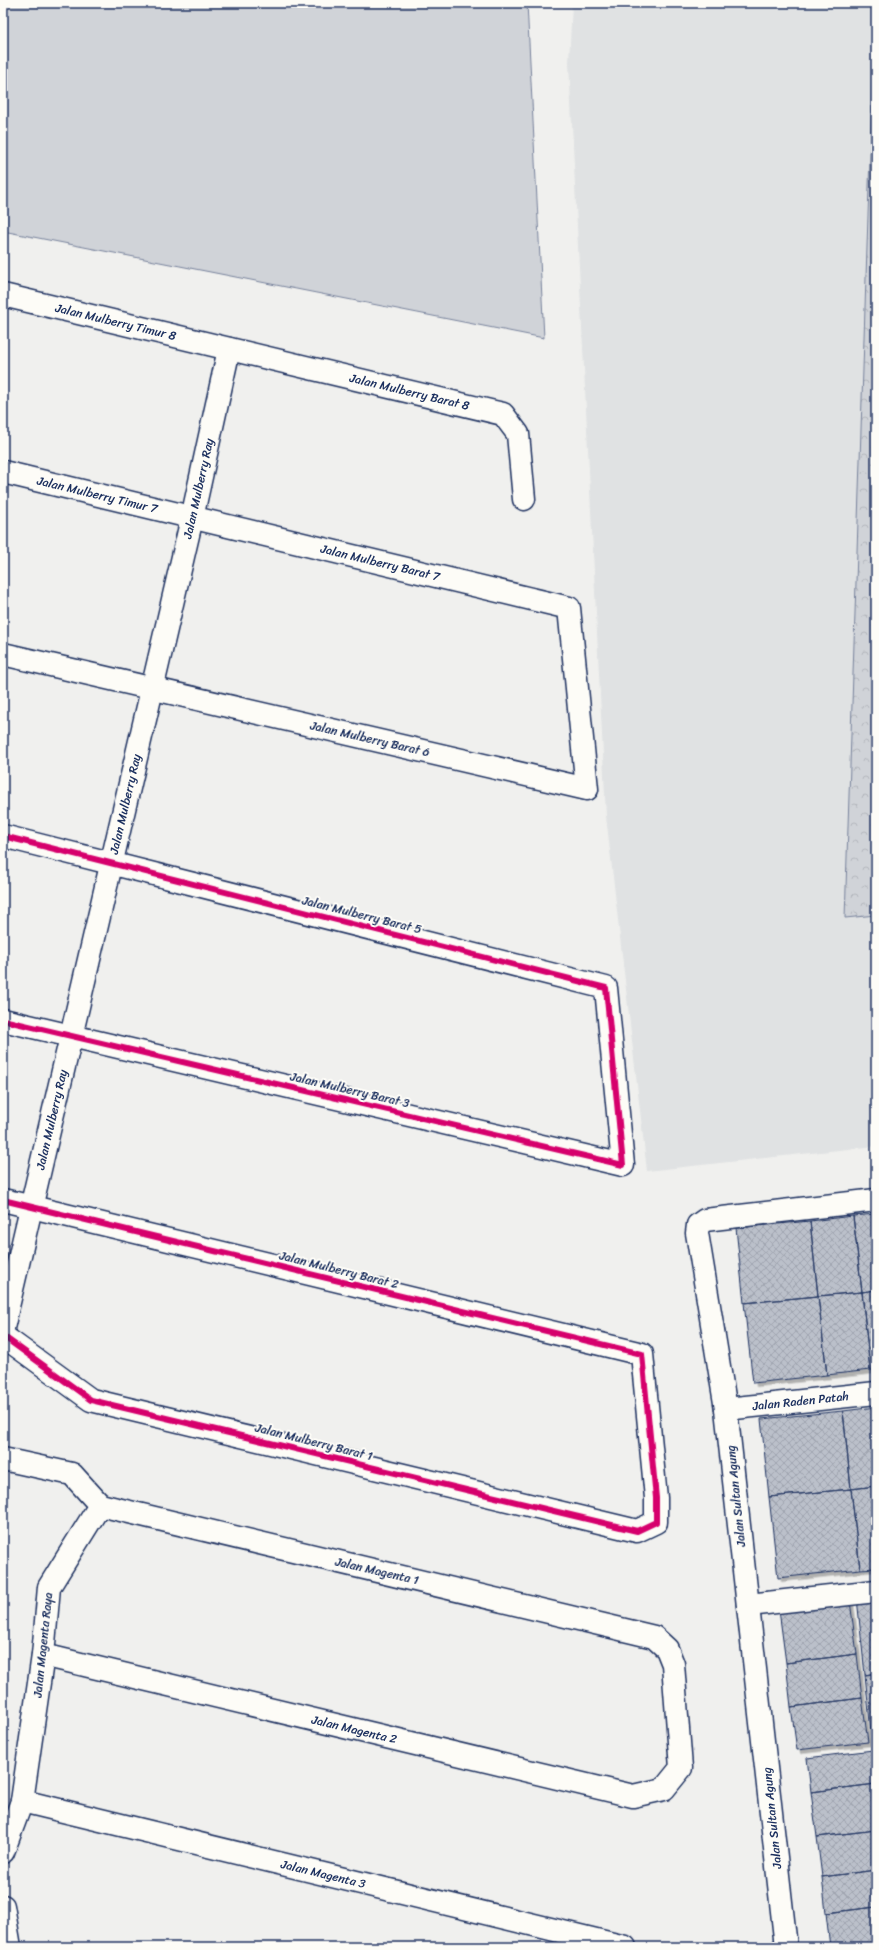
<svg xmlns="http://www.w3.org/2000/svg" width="879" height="1950" viewBox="0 0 879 1950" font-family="Sriracha,sans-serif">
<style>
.built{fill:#e0e2e3}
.grass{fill:#d0d3d8;stroke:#76819b}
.forest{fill:url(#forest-crowns);stroke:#76819b}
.building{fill:url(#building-cross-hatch);stroke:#1b2f5e;filter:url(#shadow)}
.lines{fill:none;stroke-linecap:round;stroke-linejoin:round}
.minor-casing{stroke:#1b2f5e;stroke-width:25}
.minor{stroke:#fdfcf7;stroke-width:22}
.cycleway-casing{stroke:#fdfcf7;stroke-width:8}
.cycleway{stroke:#d6006c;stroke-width:6}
.labels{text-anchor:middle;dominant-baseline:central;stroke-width:4;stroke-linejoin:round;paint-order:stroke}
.street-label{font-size:12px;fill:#1b2f5e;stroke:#fdfcf7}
</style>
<defs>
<pattern id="forest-crowns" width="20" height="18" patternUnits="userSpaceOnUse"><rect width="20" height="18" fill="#d0d3d8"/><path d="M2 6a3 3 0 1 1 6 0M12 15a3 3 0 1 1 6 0" fill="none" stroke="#b2b5bc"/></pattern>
<pattern id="building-cross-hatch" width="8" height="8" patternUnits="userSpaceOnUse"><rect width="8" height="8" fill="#bbc0ca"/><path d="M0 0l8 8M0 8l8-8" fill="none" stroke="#a0a5b0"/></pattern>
<filter id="shadow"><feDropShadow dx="3.5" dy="3.5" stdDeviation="0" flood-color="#0004"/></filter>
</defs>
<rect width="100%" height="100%" fill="#f0f0ee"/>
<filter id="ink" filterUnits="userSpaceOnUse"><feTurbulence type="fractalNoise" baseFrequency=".025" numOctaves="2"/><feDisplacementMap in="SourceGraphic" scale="8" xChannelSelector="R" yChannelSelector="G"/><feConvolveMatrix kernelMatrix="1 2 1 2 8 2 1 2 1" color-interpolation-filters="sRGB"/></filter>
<g filter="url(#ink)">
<path class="built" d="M572,3H876V1146L647,1171L606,816L569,63Z"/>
<path class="grass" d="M3,3H527L544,338L3,231Z"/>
<path class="forest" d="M875,3L876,915L845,918Z"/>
<path class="building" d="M876,1214V1290L862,1292L853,1216Z
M853,1216L862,1292L818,1296L810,1221Z
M810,1221L818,1296L744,1303L736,1228Z
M876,1290V1370H870L862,1292Z
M862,1292L870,1370L827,1375L818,1296Z
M818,1296L827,1375L753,1383L744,1303Z
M876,1407V1486L851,1489L843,1411Z
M843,1411L851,1489L769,1497L761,1419Z
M876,1486V1568L860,1569L851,1489Z
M851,1489L860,1569L778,1578L769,1497Z
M876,1596V1673L865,1675L857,1598Z
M850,1601L857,1654L786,1663L779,1610Z
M857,1654L862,1698L791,1707L786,1663Z
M876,1673V1749L873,1750L865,1675Z
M862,1698L868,1742L797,1750L791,1707Z
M873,1750L876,1784L811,1792L807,1758Z
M876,1784V1830L817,1837L811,1792Z
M876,1830V1870L822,1877L817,1837Z
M876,1870V1907L826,1913L822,1877Z
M876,1907V1947H830L826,1913Z"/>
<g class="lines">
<g class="minor-casing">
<g id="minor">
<path id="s1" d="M3,295L503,414L518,434L524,499"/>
<path id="s2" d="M3,472L569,608L587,789L3,654"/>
<path d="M3,836L606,988L623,1165L3,1020"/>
<path d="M3,1200L642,1354L656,1498V1522L637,1531L91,1400L3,1336"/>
<path id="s3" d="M3,1328L192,518L229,349"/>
<path id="s4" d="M726,1409L876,1393"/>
<path d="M3,1459L72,1474L100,1505L49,1587L43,1655L22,1801L3,1852"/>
<path d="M748,1605L876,1591"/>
<path id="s5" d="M43,1655L633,1796L664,1789L681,1768L673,1664L667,1649L654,1637L100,1505"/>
<path id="s6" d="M22,1801L625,1947"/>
<path d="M3,1906L10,1947"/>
<path d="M786,1947L726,1409L697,1233L698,1225L705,1220L876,1200"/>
</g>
</g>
<use href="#minor" class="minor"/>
<g class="cycleway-casing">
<path id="cycleway" d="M3,836L606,988L623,1165L3,1020
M3,1200L642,1354L656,1498V1522L637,1531L91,1400L3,1336"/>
</g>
<use href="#cycleway" class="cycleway"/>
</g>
</g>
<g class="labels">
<g class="street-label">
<text stroke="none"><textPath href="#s1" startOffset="116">Jalan Mulberry Timur 8</textPath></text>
<text stroke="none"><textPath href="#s1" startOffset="418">Jalan Mulberry Barat 8</textPath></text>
<text stroke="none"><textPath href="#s3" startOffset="862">Jalan Mulberry Ray</textPath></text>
<text stroke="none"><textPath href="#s2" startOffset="97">Jalan Mulberry Timur 7</textPath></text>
<text stroke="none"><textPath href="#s2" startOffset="388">Jalan Mulberry Barat 7</textPath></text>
<text transform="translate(370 739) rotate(13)">Jalan Mulberry Barat 6</text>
<text stroke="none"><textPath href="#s3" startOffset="538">Jalan Mulberry Ray</textPath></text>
<text transform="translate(362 915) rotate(14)">Jalan Mulberry Barat 5</text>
<text transform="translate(350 1090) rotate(13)">Jalan Mulberry Barat 3</text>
<text stroke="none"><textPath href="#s3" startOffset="214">Jalan Mulberry Ray</textPath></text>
<text transform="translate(339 1270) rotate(14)">Jalan Mulberry Barat 2</text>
<text stroke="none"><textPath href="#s4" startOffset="75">Jalan Raden Patah</textPath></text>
<text transform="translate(314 1442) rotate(14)">Jalan Mulberry Barat 1</text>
<text transform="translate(736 1496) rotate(-96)">Jalan Sultan Agung</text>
<text transform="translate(377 1571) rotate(13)">Jalan Magenta 1</text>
<text transform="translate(43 1645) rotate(-84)">Jalan Magenta Raya</text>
<text stroke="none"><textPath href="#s5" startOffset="320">Jalan Magenta 2</textPath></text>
<text transform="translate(772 1818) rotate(-96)">Jalan Sultan Agung</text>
<text stroke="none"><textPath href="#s6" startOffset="310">Jalan Magenta 3</textPath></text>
</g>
</g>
<rect width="879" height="1950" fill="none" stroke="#fdfcf7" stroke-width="16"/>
<rect x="8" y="8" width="863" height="1934" fill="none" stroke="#1b2f5e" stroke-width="1.5" filter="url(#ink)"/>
</svg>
